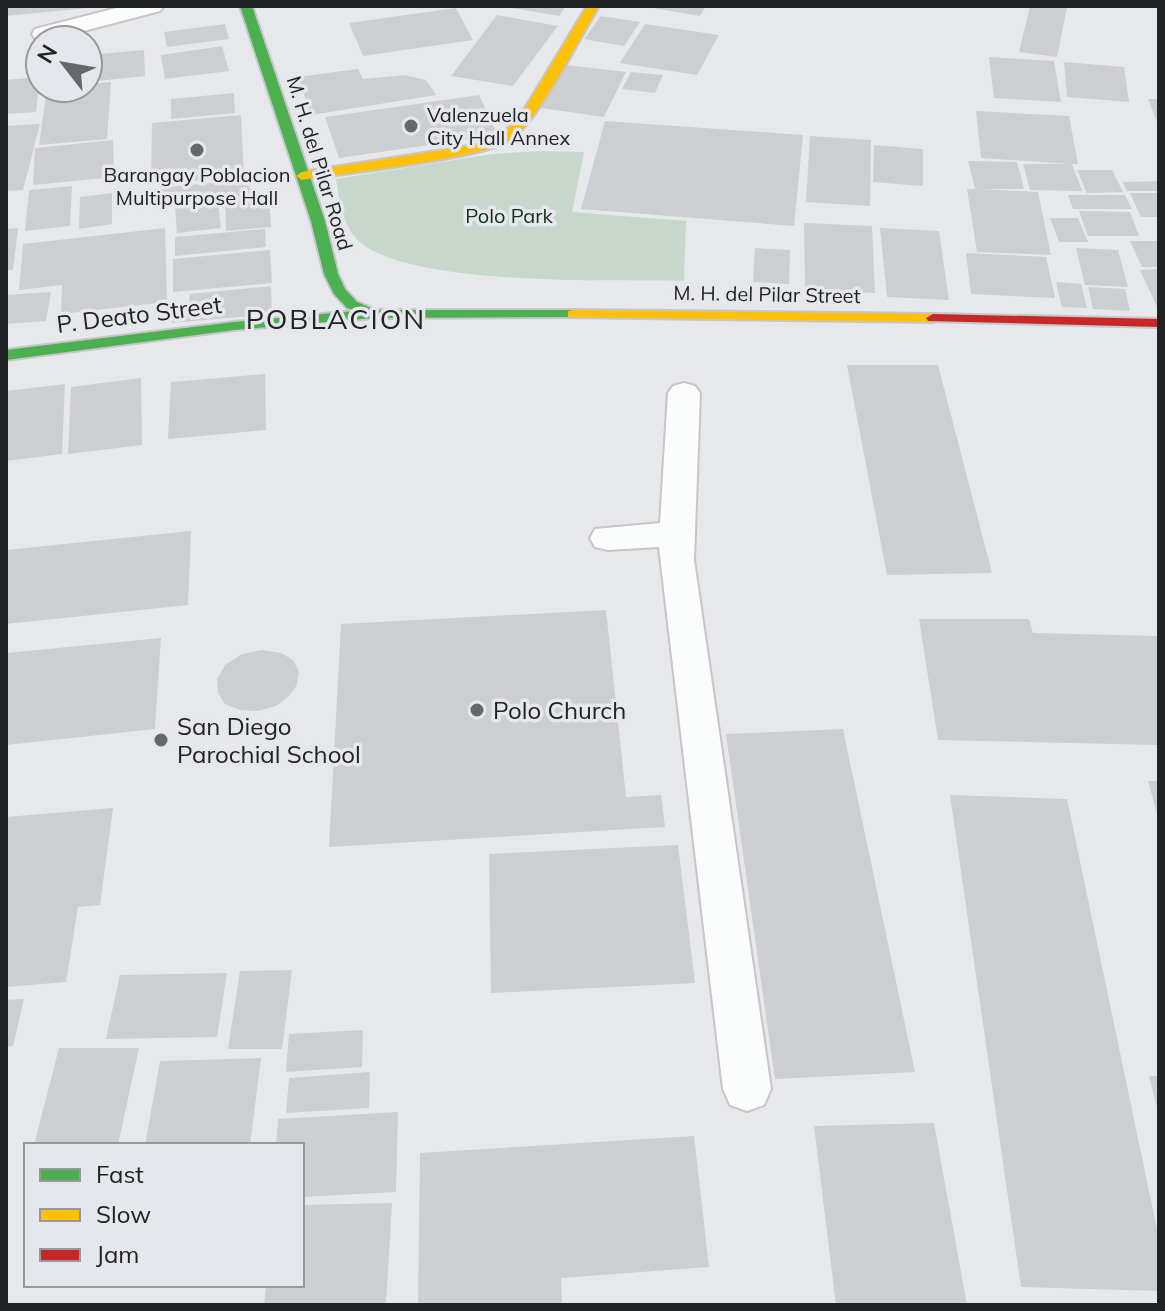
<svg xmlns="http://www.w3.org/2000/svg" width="1165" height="1311" viewBox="0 0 1165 1311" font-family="Mulish,sans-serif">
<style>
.green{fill:#c5d8cb}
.building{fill:#cdced1}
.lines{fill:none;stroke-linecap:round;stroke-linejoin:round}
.lane-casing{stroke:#c6c6c9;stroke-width:4}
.fast-casing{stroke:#c6c6c9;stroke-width:4}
.slow-casing{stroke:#c6c6c9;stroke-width:4}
.jam-casing{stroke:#c6c6c9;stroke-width:4}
.lane{fill:#fbfcfc;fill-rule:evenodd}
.fast{fill:#4caf50;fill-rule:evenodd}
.slow{fill:#ffc107;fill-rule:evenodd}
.jam{fill:#c62828;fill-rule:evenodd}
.poi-dot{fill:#66676a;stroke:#e6e7ed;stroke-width:3}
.labels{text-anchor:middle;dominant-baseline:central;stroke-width:7;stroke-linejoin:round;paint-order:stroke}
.far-poi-label{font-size:20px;fill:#212224;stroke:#e6e7ed;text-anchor:start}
.far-street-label{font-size:20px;fill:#212224;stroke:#e6e7ed}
.far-park-label{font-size:20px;fill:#0c3318;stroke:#e6e7ed}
.street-label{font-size:24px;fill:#212224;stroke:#e6e7ed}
.poi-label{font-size:24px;fill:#212224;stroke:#e6e7ed;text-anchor:start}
.quarter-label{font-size:28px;letter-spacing:2px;fill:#212224;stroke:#e6e7ed}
</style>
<rect width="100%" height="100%" fill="#e7e8ec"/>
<path class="green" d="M541,151L584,152L572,212L686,221L684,281C619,279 385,289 351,232C341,216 339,196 336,179L492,154Z"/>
<path class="building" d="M6,6H88V8L6,16Z
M500,6H566L559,16Z
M641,6H706L700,16Z
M1030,6L1067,7L1057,57L1019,52Z
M456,8L473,40L363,56L349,23Z
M497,15L558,26L513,86L451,76Z
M601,16L640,22L624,46L584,39Z
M225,24L229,39L167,47L164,32Z
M645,24L719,35L697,75L620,63Z
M222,46L229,71L165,79L161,55Z
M144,50L145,76L88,82V55Z
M989,57L1054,61L1061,102L994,98Z
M1064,62L1124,67L1129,102L1067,97Z
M566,65L626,72L604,117L541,108Z
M358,69L363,79L405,75L426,80L436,95L311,115L298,77Z
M631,72L663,75L655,93L622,89Z
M40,77L36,112L6,114V80Z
M111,82L107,139L39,145L47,88H88V84Z
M234,93L235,113L171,119V99Z
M479,95L498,135L339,158L325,117Z
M1148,99H1159V127Z
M976,111L1069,116L1078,164H1072L1082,191L1030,190L1023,164H1070L981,158Z
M241,115L244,176L151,185L152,123Z
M605,121L803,135L794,226L581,209Z
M40,124L23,190L6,191V126Z
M810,136L871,140L870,206L806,202Z
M113,140L114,177L33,185L35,148Z
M874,145L923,149V186L873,182Z
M968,161L1017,162L1024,189H980L1038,192L1051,255L977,252L967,189H975Z
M1077,170H1112L1123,192L1087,193Z
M249,179L250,196L160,205L159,188Z
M1159,181V191H1127L1123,182Z
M72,186L70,226L25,231L29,190Z
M112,193V224L79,229L80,197Z
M1130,193H1159V217H1141Z
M1068,195H1125L1132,209H1073Z
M269,196L271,227L226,231L225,200Z
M218,201L221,228L177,233L175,205Z
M1079,211L1130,212L1139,236H1088Z
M1050,218H1078L1088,242H1059Z
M804,223L872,226L875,293L805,290Z
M18,228L13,270H6V229Z
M165,228L167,302L61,314L62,285L19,290L23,244Z
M880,228L939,231L949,300L887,297Z
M265,229L266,247L175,256V237Z
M1130,241H1159V267H1142Z
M755,248L790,250L789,284L753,282Z
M1076,248L1118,250L1128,287L1085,285Z
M270,250L272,283L173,292V259Z
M966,253L1046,257L1055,298L971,294Z
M1159,269V311L1140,270Z
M1056,282L1081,284L1087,308L1062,307Z
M271,286L272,314L172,323L173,305L189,303L190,294Z
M1088,287L1125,289L1130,311L1093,309Z
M51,292L46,321L6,324V295Z
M847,365H938L992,573L887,575Z
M265,374L266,430L168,439L171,382Z
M141,378L142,445L68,454L71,387Z
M65,384L62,454L6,461V391Z
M191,531L188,605L6,624V550Z
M606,610L626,797L661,795L665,827L329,847L341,624Z
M919,619H1029L1033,633L1159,636V745L938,740Z
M161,638L155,729L6,745V653Z
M262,650L281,653L293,660L299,672L297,685L289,696L276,706L258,711L240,710L225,704L218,693L217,679L225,665L242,654Z
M843,729L915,1072L775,1079L726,734Z
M1148,781H1159V816L1158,817Z
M950,795L1067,799L1159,1239V1291L1021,1287Z
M113,808L100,905L78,907L66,982L6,987V817Z
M678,845L695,983L491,993L489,854Z
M292,970L282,1049H228L240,971Z
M227,973L217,1037L106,1039L120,975Z
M24,999L13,1046L6,1047V1000Z
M363,1030L362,1067L286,1072L289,1034Z
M59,1048H139L118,1145H34Z
M261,1058L250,1145H145L160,1061Z
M370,1072L369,1108L286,1113L289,1078Z
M1149,1076H1159V1111H1158Z
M398,1112L396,1192L302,1197V1145H276L278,1119Z
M934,1123L967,1305H836L814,1126Z
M694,1136L709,1267L561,1278L562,1305H418L420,1153Z
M392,1203L386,1305H264L266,1285H302V1205Z"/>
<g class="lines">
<g class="lane-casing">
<path id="lane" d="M124,6H164L160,11L49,40L35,39L32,34L35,29Z
M684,383L695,386L700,393L694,560L771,1089L764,1105L747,1111L730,1105L723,1089L659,547L608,550L595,547L590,538L595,529L660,523L668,393L673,386Z"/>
</g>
<g class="fast-casing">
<path id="fast" d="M240,6H252L325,221L338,274L345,289L357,302L376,310H573L578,311V317L374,318L234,330L6,360V350L234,322L355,311L347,308L334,294L324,274L311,221Z"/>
</g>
<g class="slow-casing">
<path id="slow" d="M587,6H599C578,41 541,116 512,139C485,159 343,173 302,180L296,176L302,172L475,145L501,135L519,118Z
M573,310L933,314L940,318L933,322L568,317V311Z"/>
</g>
<g class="jam-casing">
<path id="jam" d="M933,314L1159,319V327L928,321L926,318Z"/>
</g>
<use href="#lane" class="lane"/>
<use href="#fast" class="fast"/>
<use href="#slow" class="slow"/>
<use href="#jam" class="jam"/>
</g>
<g class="poi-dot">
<circle cx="411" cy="126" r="8"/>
<circle cx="197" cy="150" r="8"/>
<circle cx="477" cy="710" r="8"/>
<circle cx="161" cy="740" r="8"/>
</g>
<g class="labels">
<g class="far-poi-label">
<text x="427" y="114">Valenzuela<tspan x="427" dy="23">City Hall Annex</tspan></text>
<text x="197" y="174" text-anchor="middle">Barangay Poblacion<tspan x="197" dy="23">Multipurpose Hall</tspan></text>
</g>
<g class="far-street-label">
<text transform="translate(320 163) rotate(73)">M. H. del Pilar Road</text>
<text transform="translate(767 294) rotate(1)">M. H. del Pilar Street</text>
</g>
<g class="far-park-label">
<text x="509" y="215">Polo Park</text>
</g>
<g class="street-label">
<text transform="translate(139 314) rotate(-7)">P. Deato Street</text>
</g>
<g class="poi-label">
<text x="493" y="710">Polo Church</text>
<text x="177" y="726">San Diego<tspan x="177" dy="28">Parochial School</tspan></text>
</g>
<g class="quarter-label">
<text x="336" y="318">POBLACION</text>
</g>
</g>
<rect width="1165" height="1311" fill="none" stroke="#212224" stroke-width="16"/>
<rect x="24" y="1143" width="280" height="144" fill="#e6e7ed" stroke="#97989d" stroke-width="2"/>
<rect x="40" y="1169" width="40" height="12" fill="#4caf50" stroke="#97989d" stroke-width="2"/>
<text x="96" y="1183" font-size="24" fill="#212224">Fast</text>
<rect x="40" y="1209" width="40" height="12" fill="#ffc107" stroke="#97989d" stroke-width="2"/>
<text x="96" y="1223" font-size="24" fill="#212224">Slow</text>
<rect x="40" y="1249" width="40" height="12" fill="#c62828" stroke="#97989d" stroke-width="2"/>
<text x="96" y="1263" font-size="24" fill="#212224">Jam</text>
<g transform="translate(64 64) rotate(301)"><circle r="38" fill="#e6e7ed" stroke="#97989d" stroke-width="2"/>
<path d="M0-6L14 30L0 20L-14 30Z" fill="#66676a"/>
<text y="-12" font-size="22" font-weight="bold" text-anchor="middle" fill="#212224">N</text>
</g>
</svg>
